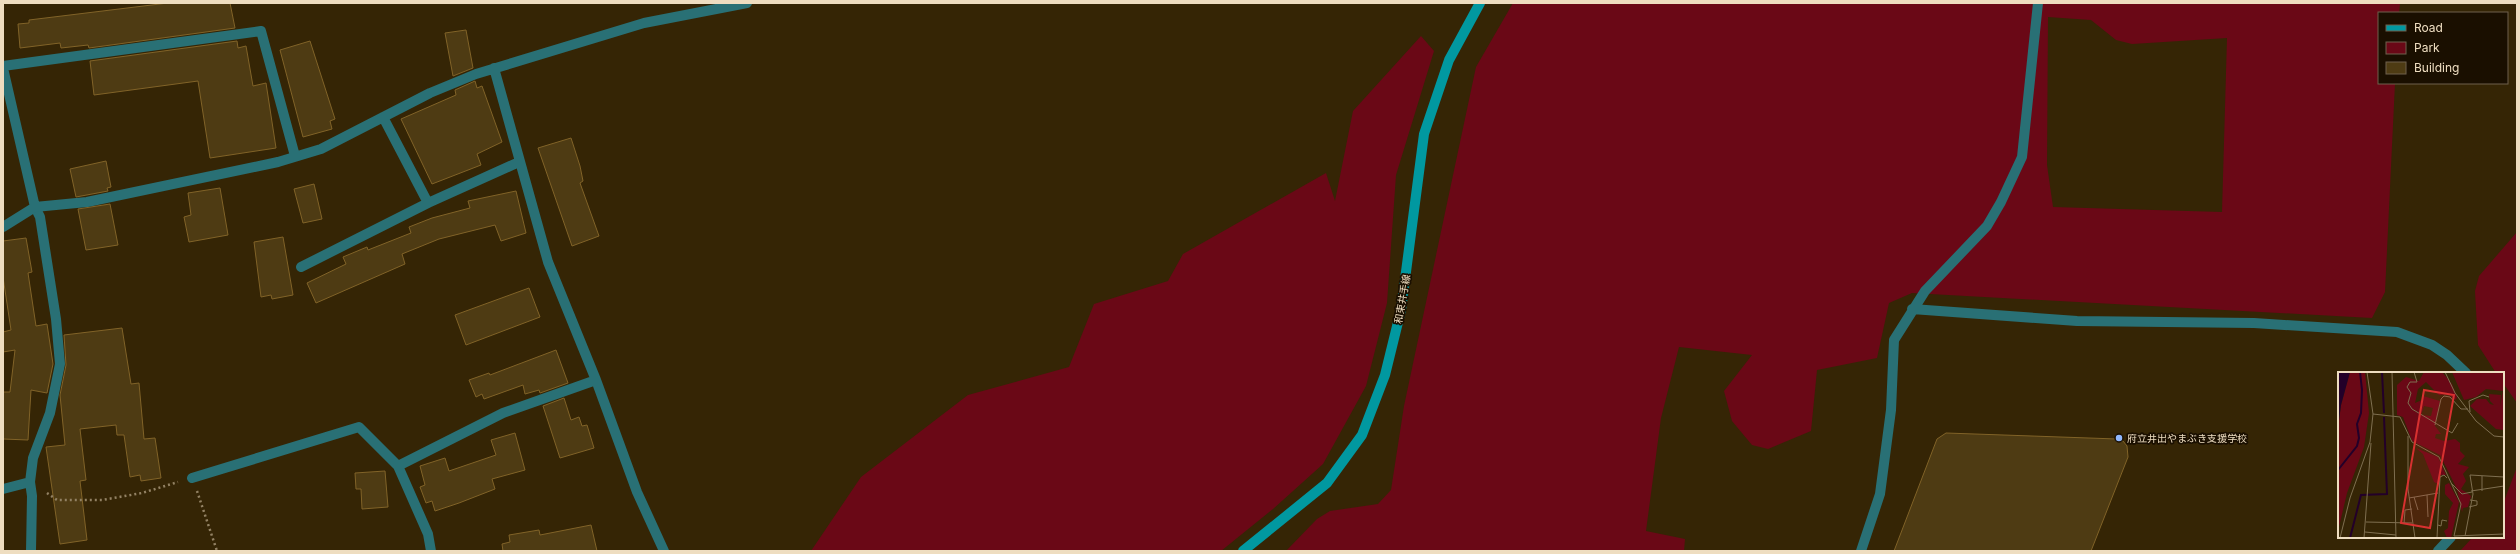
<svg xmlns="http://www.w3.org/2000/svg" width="2520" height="554" viewBox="0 0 2520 554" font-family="Inter,'Noto Sans JP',sans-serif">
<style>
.green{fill:#6a0816;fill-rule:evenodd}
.building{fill:#4e3b13;stroke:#816328}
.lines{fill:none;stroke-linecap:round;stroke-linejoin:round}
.path{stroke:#938264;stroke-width:2.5;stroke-dasharray:2 3;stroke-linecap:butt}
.service{stroke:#297075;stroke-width:10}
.minor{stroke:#297075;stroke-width:10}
.secondary{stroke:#0198a0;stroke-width:10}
.poi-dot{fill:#91b8fd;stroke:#1a0f00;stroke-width:1.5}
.labels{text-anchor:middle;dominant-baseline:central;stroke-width:3.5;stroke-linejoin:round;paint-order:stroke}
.street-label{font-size:10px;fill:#eeddc0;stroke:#1a0f00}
.poi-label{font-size:10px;fill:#eeddc0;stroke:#1a0f00;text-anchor:start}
.inset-river{fill:none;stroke:#230029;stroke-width:2}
.inset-road{fill:none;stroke:#7f6f50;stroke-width:1}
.view{fill:#d73130;fill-opacity:0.15;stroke:#d73130;stroke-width:2}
.inset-edge{fill:none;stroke:#eeddc0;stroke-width:2}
</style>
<rect width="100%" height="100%" fill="#352505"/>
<path class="green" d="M1513,3H2400L2399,13H2379V83H2395L2385,292L2372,318L1912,293L1889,303L1877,358L1817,370L1811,431L1768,449L1752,445L1732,421L1724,391L1752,355L1679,347L1661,418L1646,531L1685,539L1684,551H1286L1317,519L1330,511L1378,504L1391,490L1404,406L1476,67ZM2048,17L2091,20L2116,40L2132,44L2227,38L2222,212L2053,207L2047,165Z
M1421,36L1434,51L1396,175L1387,303L1366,386L1323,464L1273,509L1221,551H811L861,477L968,395L1069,367L1094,304L1168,281L1183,254L1326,173L1335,201L1353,111Z
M2517,232V403L2503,383V373H2496L2478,345L2475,291L2479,276Z
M2517,467V551H2460L2473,537H2503V504Z"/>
<path class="building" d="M168,3H230L235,28L89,48L88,45L61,48L60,43L20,48L18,24L29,23V20Z
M466,30L473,68L453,76L445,33Z
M237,41L238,48L246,46L253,86L266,83L276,148L210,158L198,81L94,95L90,61Z
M310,41L335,119L330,121L332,129L303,137L280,50Z
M475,81L477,88L482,86L502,142L477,154L481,165L432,184L401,119L456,95L455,90Z
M571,138L580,166L583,181L580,183L599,236L572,246L538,148Z
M106,161L111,187L107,188L108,191L76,197L70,169Z
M314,184L322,219L303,223L294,189Z
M220,188L228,235L189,242L184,217L191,215L188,193Z
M516,191L526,233L501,241L495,225L439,239L402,254L405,264L316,303L307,283L346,264L343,257L367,247L368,250L411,233L409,227L432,218L470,208L468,201Z
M110,204L118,245L86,250L78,209Z
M283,237L293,295L272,299L271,295L261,297L254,242Z
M26,238L32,272L28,273L36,326L47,324L53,364L47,393L31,390L28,440L3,439V392H10L15,350L3,352V332L11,330L3,277V241Z
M529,288L540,317L466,345L455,315Z
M122,328L131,384L139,383L144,439L155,438L161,478L141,481L140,475L130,477L124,435H117L116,425L80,429L86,480L80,481L87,540L60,544L46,447L65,445L60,395L66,365L64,335Z
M556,350L568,383L540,393L539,390L525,394L523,385L484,399L482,394L476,397L469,380L489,373L490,375Z
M564,398L571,420L579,417L582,426L587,425L594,448L560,458L543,406Z
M515,433L525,470L492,479L495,489L459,503L435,511L432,501L426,503L420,487L425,485L420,466L445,458L449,471L496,455L491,440Z
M1946,433L2117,439L2123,441L2127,446L2128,457L2091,551H1894L1937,439Z
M385,471L388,507L362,509L361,489H356L355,473Z
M591,525L597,551H503L502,544L510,542L509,535L539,530L540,535Z"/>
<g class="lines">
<path class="path" d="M197,491L217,551
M47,493L57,500H102L142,493L178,482"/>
<path class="service" d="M3,489L30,482
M31,551L32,496L30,482L33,458L50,413L60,364L56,319L40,217L35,207"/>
<path class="minor" d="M3,66L261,31L295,156
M3,68L35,207
M494,68L548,262L596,380L637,492L664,551
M383,117L428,203
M3,227L35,207L87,202L278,162L321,149L430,93L476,74L644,23L747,3
M301,267L428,203L519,162
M1912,309L2077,321L2254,323L2397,332L2432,345L2447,355L2466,373
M398,466L428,534L431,551
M192,478L359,427L398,466L503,413L596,380
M1861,551L1880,494L1891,410L1894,340L1925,291L1987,226L2001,202L2022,157L2038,3
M2438,551L2451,537"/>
<path class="secondary" d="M1243,551L1327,483L1362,435L1385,375L1401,310L1424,134L1449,60L1480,3"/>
</g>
<circle class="poi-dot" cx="2119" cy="438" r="4"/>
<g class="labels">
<g class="street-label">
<text transform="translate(1402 299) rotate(-80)">和束井手線</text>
</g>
<g class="poi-label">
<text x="2127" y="438">府立井出やまぶき支援学校</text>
</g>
</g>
<g transform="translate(2338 372)">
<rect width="166" height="166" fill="#352505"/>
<path d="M12,0H27L31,41L26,75L9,121L0,159V56L3,33ZM86,0H104L114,12L119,25L118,28L110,22L101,23L88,10L80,17L77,31L84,28L85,24L102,29L97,54L103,62H98L97,66L106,69L117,67L122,71V79L127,84L120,92L131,95L125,102L128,109L123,117L133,124L130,135L125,136L124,140L119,117L102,83L74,69L65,45L59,43V13L68,5L81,9ZM86,34L95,36L93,44L83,43ZM114,0H166V58L158,57L132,34L139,27H148L152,32L156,33L152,29L151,22L163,23L162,34L165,19L148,17L138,25L126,28ZM78,76L100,85L108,103H102V113L96,110L85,82ZM111,111L121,130L113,166H109L106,159L110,156L111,139L115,131L107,122V113Z" fill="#6a0816" fill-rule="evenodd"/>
<path d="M0,0H12L3,33L0,56Z" fill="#230029"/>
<path class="inset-river" d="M44,0L46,41M0,98L19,74L21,66L19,52L23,41L24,18L22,0M12,166L23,123L49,122L46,45"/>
<path class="inset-road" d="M54,0L58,166M76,0L79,10H72L69,15L73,21L70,31L74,37L114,61L120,51M107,0L117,21L138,49L156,64L166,65M132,40L131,29L145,23L151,25M35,42L62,45L74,70L101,85L123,132L116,164L166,162M97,53L103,27L106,24L112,25L123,37H130M70,64V117L77,166M166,95V111M144,104V119M113,111L124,122L134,120M133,119L166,114M89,123L90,145M76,125L80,138M71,126L100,121M131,135L139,133V129L132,128M28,150L74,151M66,152L67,138L74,137M100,153L103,154L104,148L109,149M27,160L58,163M127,164L135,122L132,103L166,105M2,166L12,126L32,70L35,42L29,0M26,166L33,71M99,166L102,105L106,103L109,106"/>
<path class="view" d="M86,18L116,23L92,156L63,151Z"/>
<rect width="166" height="166" class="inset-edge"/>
</g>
<rect width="2520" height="554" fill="none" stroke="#eeddc0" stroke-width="8"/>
<rect x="2378" y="12" width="130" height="72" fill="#1a0f00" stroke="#6f614d"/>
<rect x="2386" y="25" width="20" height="6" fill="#0198a0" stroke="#6f614d"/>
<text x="2414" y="32" font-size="12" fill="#eeddc0">Road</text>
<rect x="2386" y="42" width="20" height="12" fill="#6a0816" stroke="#6f614d"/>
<text x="2414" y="52" font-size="12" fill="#eeddc0">Park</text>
<rect x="2386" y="62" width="20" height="12" fill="#4e3b13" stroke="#6f614d"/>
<text x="2414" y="72" font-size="12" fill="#eeddc0">Building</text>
</svg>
